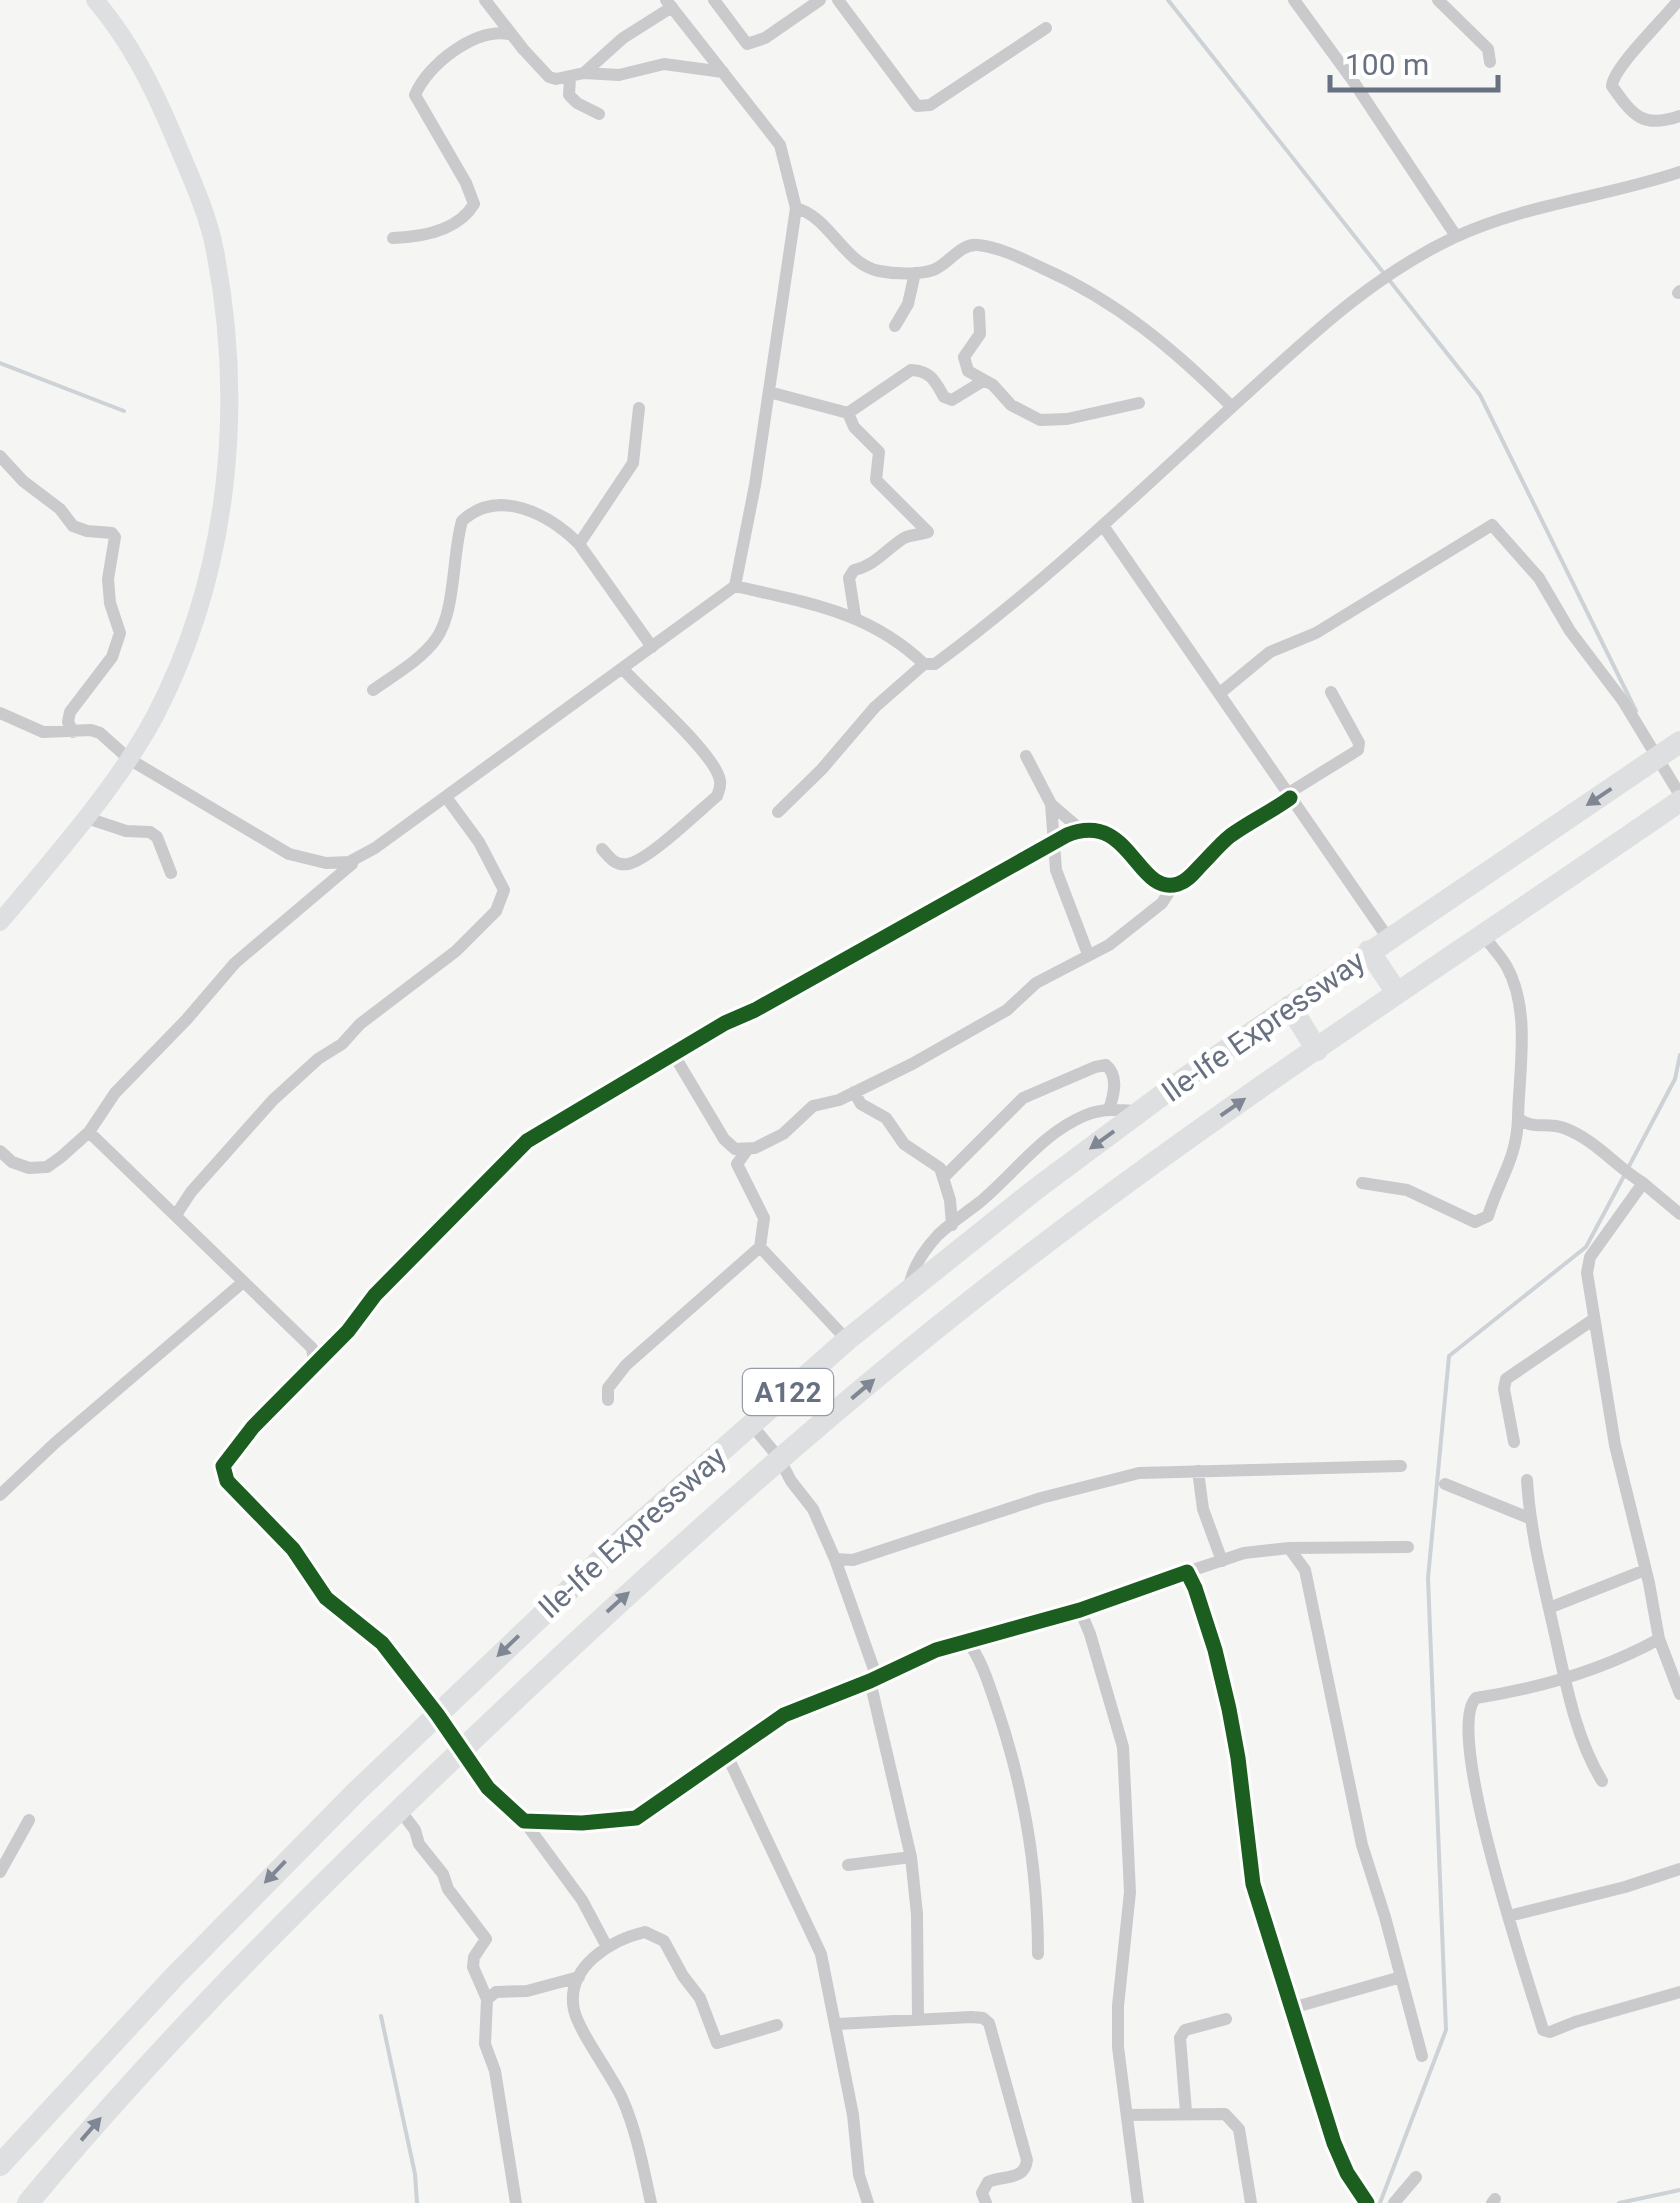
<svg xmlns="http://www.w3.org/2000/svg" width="1680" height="2203" viewBox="0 0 1680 2203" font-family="Roboto,sans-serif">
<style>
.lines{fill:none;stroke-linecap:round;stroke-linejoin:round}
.stream{stroke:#cdd2d6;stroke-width:4}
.street{stroke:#cacacc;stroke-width:12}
.secondary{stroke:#dedfe0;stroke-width:18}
.highway{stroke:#dedfe0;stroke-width:22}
.cycleway-casing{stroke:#fff;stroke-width:21}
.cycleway{stroke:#1b5e20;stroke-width:15}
.oneway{fill:#808794}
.labels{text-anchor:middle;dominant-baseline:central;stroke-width:10;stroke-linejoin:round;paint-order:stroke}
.shield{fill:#fff;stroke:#959ca7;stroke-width:2.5}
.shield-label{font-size:28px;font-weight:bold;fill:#687181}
.street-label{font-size:30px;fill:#687181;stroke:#fff}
</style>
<rect width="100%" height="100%" fill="#f5f5f4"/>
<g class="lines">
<path class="stream" d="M1168,0L1480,395L1636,711
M0,363L124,411
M1628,1168L1675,1079L1680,1055
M381,2016L415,2174L417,2203
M1380,2203L1446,2030L1428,1578L1449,1356L1586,1247L1624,1176
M1619,2203L1680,2190"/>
<path class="street" d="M485,0L523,49L549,77L556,79L584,73L623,38L672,7
M666,0L780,145L796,208L755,485L735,586
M714,0L747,44L765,38L820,0
M838,0L917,106L930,105L1046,28
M1294,0L1353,81L1456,236
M1438,0L1488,49L1490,62
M1677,2C1662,21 1613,68 1612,86C1633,116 1643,129 1680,116
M584,73L619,75L664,64L723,72
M570,78L569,95L577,103L599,114
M796,208C830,217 844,264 879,271C894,274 918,275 933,270C948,265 960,243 978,245C999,247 1023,259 1042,268C1117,301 1175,350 1232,407
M393,238C421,237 458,231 474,204L466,183L415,95C428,64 475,28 509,34
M1678,293L1680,291
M979,312L980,334L964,357L968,371L993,385L1011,405L1040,420L1067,419L1139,403
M895,326L908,304L915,273
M769,392L848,413L911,370C931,371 935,381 944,397L952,400L983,381
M848,413L854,427L879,452L876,480L928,532
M0,456L23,481L60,509L73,526L87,531L112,533L115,537L108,579L110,603L120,633L112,657L70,712L68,722L73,732
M1104,527L1388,938
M579,544L633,463L639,408
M855,616L849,578L854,570C876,565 885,550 904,538C912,534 921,535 928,532
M373,690C394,675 421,660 436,639C456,611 452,555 462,521C498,487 549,514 579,544L652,647
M1220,693L1270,652L1316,633L1492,525L1539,578L1570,631L1623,701L1680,795
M0,713L43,732L91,730L100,733L129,759L289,854L326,863L349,862L375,848L735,586C807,603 869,611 924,664H935C1041,586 1136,495 1233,406C1303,343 1368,278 1455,237C1526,204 1606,197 1680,172
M1026,756L1051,804L1056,870L1088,954
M1287,794L1358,750L1359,743L1331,692
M1290,798C1271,812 1249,822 1230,836C1220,844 1211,855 1202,864C1195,871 1188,881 1178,884C1136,897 1131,809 1067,835L755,1010L725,1023L527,1141L375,1295L348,1331L253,1427L223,1466L227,1481L293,1549L326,1598L382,1643L437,1714L488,1788L524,1821L582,1823L636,1818L784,1715L870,1681L936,1650L1080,1610L1187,1572L1195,1588L1215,1650L1229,1709L1238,1758L1253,1884L1334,2143L1347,2173L1367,2203
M1051,804L1081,830
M778,812L822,769L875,707L924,664
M84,817L126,831L150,832L157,837L171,873
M602,849C610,858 615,866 628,864C649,860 699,811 717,796C719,790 721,787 720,781C717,755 642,691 623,669
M1483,935C1490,945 1501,956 1507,967C1531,1011 1519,1070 1518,1118C1532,1130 1547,1122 1564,1128C1596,1140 1615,1166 1643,1183L1590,1257L1587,1273L1615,1445L1649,1583L1659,1639L1680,1694
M674,1055L724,1139L735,1149L755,1148L783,1134L813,1106L839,1100L912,1064L1007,1010L1036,983L1109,945L1162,903L1173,886
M854,1092L861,1104L886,1118L904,1144L940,1168L950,1200L952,1225
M89,1132L312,1348L315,1366
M0,1151L12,1162L29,1168L47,1167L61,1157L89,1132L115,1093L187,1019L235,963L352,864
M944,1177L1023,1098L1095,1067L1106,1065C1119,1076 1114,1095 1109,1109
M1362,1183L1407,1190L1475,1222L1488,1216C1499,1179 1517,1159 1518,1118
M1643,1183L1680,1214
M176,1215L191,1192L273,1100L318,1059L342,1044L360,1024L456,951L496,911L504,890L479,842L446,797
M760,1247L847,1340
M909,1288C912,1268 923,1251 938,1235C950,1223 966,1213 980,1202C1015,1173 1042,1133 1086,1115C1104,1108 1121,1110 1139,1111
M608,1400V1388L626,1365L760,1247L764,1218L737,1164L747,1150
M751,1424L779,1458L791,1481L813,1509L835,1559L877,1678
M1514,1442L1504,1389L1506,1379L1594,1319
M1198,1471L1203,1509L1222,1561
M1527,1480C1530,1530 1542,1577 1553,1626C1565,1678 1574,1735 1602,1781
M1445,1484L1529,1518
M0,1495L55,1443L242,1283
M1289,1548L1305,1570L1362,1845L1385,1917L1422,2056
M835,1559L853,1560L1041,1498L1139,1473L1401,1466
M1187,1572L1244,1553L1289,1548L1408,1547
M1549,1608L1645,1570
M1080,1610L1090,1634L1123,1747L1130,1892L1118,2006V2047L1138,2203
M1659,1639C1601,1671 1541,1688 1476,1698C1443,1731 1528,1979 1543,2030L1550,2032L1575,2022L1680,1992
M968,1642C982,1661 988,1682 996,1705C1023,1784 1038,1870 1038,1954
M870,1681L911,1857L917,1914L918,2018
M726,1753L821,1954L853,2115L859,2175L868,2203
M399,1809L415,1830L419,1844L443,1874L448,1889L486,1939L474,1957L473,1967L487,1999L485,2044L495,2071L516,2203
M524,1821L582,1900L606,1945
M848,1865L911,1857
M0,1872L29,1820
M1509,1916L1625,1887L1680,1869
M487,1999L496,1992L527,1991L579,1977
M1292,2008L1401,1977
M837,2024L971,2017L983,2018L989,2023L1027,2160C1025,2181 1003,2175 988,2182L982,2193L986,2203
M1186,2112L1180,2038L1185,2030L1226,2019
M1127,2115L1225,2114L1239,2129L1251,2203
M651,2203C643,2167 637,2132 622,2098C611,2074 579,2032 574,2010C565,1967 611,1940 645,1932L664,1941L683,1976L700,1998L717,2043L777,2025
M1394,2203L1416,2177
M1492,2203L1495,2199"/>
<path class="secondary" d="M0,922C52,860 117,787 155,716C229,574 245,407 215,251C208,213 189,173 174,137C153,87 130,41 95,0"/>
<path class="highway" d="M1369,951L1397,993
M1290,1006L1317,1050
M0,2165L173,1978L356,1792L632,1530L847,1340L1036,1189L1185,1078L1680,742
M28,2203C179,2021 349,1856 522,1693C684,1541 849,1393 1026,1258C1237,1096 1461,952 1680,801"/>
<g class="cycleway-casing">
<path id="cycleway" d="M1290,798C1271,812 1249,822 1230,836C1220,844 1211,855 1202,864C1195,871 1188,881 1178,884C1136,897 1131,809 1067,835L755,1010L725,1023L527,1141L375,1295L348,1331L253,1427L223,1466L227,1481L293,1549L326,1598L382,1643L437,1714L488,1788L524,1821L582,1823L636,1818L784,1715L870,1681L936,1650L1080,1610L1187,1572L1195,1588L1215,1650L1229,1709L1238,1758L1253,1884L1334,2143L1347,2173L1367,2203"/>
</g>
<use href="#cycleway" class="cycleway"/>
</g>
<defs><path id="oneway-solid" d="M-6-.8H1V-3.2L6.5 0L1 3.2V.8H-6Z" transform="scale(2.5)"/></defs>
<g class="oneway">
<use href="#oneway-solid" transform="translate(1599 797) rotate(146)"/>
<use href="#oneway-solid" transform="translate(1233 1107) rotate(-35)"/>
<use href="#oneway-solid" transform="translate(1102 1140) rotate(144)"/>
<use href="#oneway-solid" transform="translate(863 1389) rotate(-40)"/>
<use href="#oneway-solid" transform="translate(618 1602) rotate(-42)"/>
<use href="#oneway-solid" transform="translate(508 1646) rotate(136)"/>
<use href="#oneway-solid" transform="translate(275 1872) rotate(134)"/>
<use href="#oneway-solid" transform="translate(91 2129) rotate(-49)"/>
</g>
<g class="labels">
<rect class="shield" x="743" y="1369" width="90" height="46" rx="8"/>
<g class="shield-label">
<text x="788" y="1392">A122</text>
</g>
<g class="street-label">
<text transform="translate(1263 1026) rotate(-35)">Ile-Ife Expressway</text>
<text transform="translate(632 1532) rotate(-42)">Ile-Ife Expressway</text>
</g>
</g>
<path d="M1330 75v15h168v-15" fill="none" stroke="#687181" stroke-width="5"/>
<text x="1345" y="75" font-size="30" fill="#687181" stroke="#ffffff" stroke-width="8" paint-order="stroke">100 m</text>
</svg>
